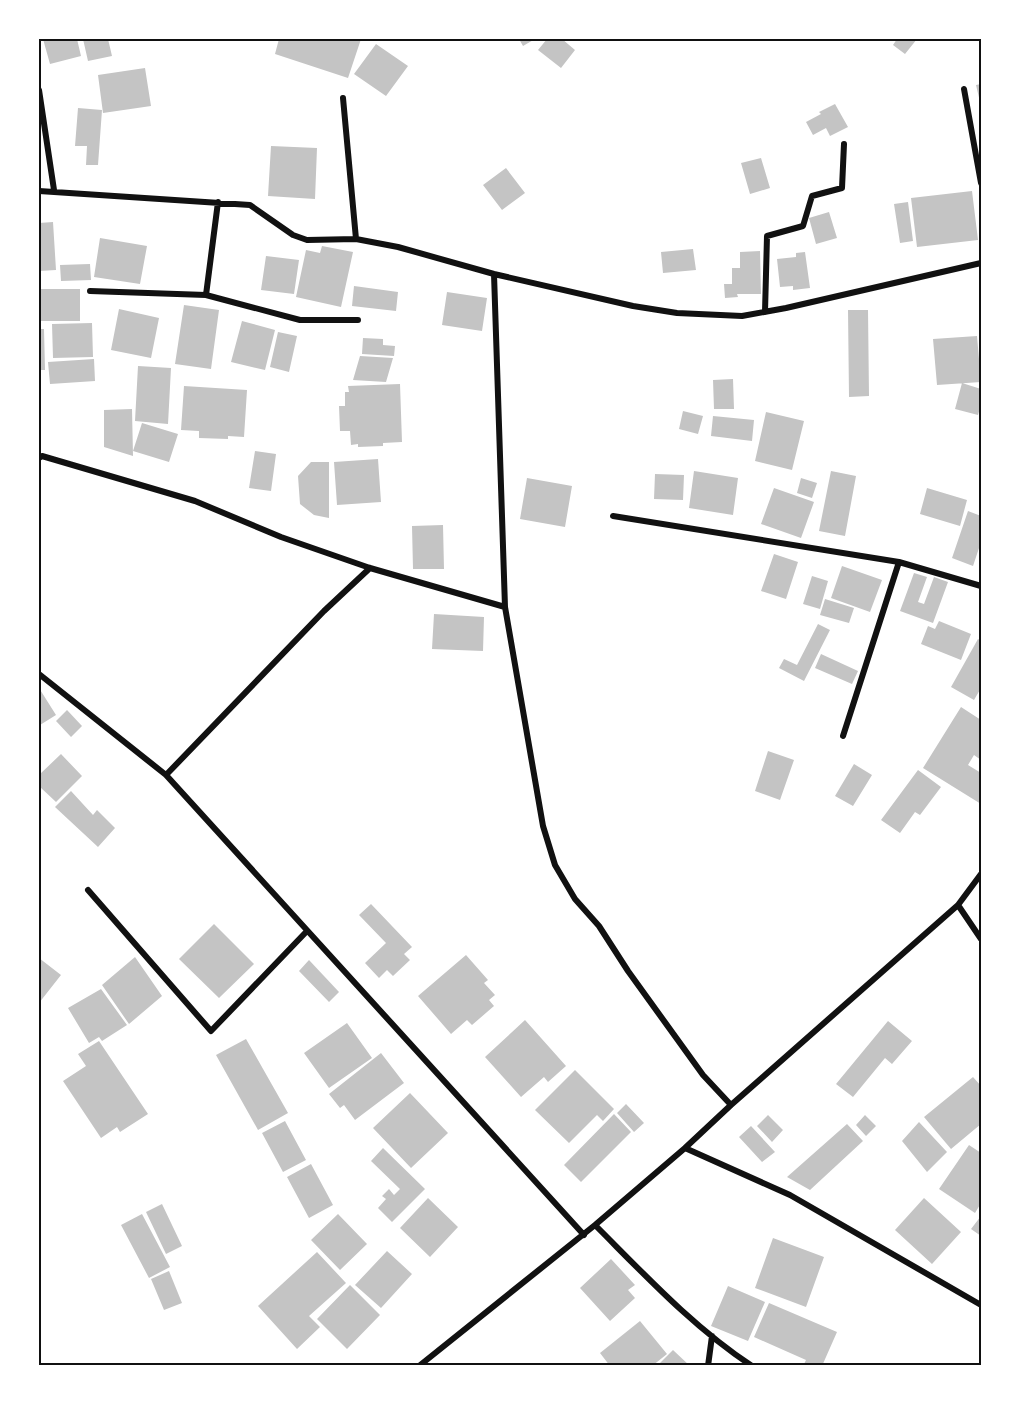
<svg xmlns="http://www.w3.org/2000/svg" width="1020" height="1405" viewBox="0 0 1020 1405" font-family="'Source Serif 4',serif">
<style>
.building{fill:#c4c4c4}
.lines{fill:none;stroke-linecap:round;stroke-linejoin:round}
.minor{stroke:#111;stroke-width:6}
.neatline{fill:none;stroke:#111;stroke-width:2}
</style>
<rect width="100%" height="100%" fill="#fff"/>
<path class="building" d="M43,39H77L81,56L50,64Z
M83,39H108L112,56L88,61Z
M279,39H361L348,78L275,54Z
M519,39H535L523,46Z
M547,39H562L575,50L561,68L538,50Z
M897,39H917L905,54L893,45Z
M376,44L408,66L386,96L354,74Z
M145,68L151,106L103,113L98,75Z
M981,84V102H980L976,85Z
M835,104L848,127L830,136L826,128L813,135L806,122L821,114L819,112Z
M78,108L102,110L98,165H86L87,146H75Z
M271,146L317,148L315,199L268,196Z
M761,158L770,188L750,194L741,163Z
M506,168L525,193L502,210L483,185Z
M972,191L978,240L917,247L911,198Z
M908,202L913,241L900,243L894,204Z
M829,212L837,238L816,244L809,218Z
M53,222L56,270L39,271V223Z
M100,238L147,246L140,284L94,277Z
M322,246L353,252L341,307L296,297L306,250L320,253Z
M693,249L696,270L663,273L661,252Z
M760,251L761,294H737L738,297L725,298L724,284H732V268H740V252Z
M805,252L810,288L793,290V286L780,287L777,259L796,257V253Z
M266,256L299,260L294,294L261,290Z
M90,264L91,280L61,281L60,265Z
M354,286L398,292L396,311L352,306Z
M40,289H80V321H40Z
M447,292L487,298L482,331L442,325Z
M184,305L219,310L211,369L175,364Z
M119,309L159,318L151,358L111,350Z
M848,310H868L869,396L849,397Z
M242,321L275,330L265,370L231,362Z
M92,323L93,357L53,358L52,324Z
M39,329H44L45,370H39Z
M278,332L297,336L289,372L270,367Z
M977,336L981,382L937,385L933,339Z
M363,338L383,339V345L395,346L394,356L362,354Z
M360,356L393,358L386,382L353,380Z
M94,359L95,381L50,384L48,362Z
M138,366L171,368L168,424L135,421Z
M733,379L734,409H714L713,380Z
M962,383L981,389V404L978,415L955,409Z
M400,384L402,442L383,443V446L358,447V444L351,445L350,431H340L339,406H345V392H349L348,386Z
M184,386L247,390L244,437L228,436V439L199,438V431L181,430Z
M132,409L133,456L104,447V410Z
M683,411L703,416L698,434L679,429Z
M766,412L804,421L792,470L755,461Z
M713,416L754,420L752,441L711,436Z
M142,423L178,434L169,462L133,451Z
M255,451L276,454L271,491L249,488Z
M378,459L381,502L337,505L334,462Z
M311,462H329V518L314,515L300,504L298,476Z
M694,471L738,478L733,515L689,508Z
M831,471L856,476L845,536L819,531Z
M655,474L684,475L683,500L654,499Z
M527,478L572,486L565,527L520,519Z
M801,478L817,483L812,498L797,493Z
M774,488L814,502L801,538L761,524Z
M927,488L967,500L960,526L920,514Z
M968,511L981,516V542L973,566L952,558Z
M443,525L444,569H413L412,526Z
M774,554L798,562L786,599L761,591Z
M842,566L882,580L870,612L831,598Z
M914,573L927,577L918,602L924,604L934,577L948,582L933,623L900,611Z
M812,576L828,581L820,609L803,604Z
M825,599L854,608L849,623L820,615Z
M434,614L484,617L483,651L432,649Z
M939,621L971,634L961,660L921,644L928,626L935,629Z
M818,624L830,630L804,681L779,668L784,659L797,665Z
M978,639L981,641V688L974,700L951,687Z
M821,654L858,671L852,684L815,668Z
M39,688L56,715L40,725L39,723Z
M961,707L981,720V760L974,755L968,765L981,773V804L923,768Z
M67,710L82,726L71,737L56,721Z
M768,751L794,760L780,800L755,791Z
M61,754L82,776L56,802L39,786V775Z
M854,764L872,775L853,806L835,796Z
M918,770L941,787L920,815L915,812L900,833L881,820Z
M71,791L93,815L97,810L115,828L98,847L55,807Z
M371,904L412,947L404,954L410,960L393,976L387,970L379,978L365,963L386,943L359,915Z
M214,924L254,964L219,998L179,959Z
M466,955L488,980L484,983L495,995L489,1000L494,1006L472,1025L467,1020L451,1034L418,996Z
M135,957L162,996L129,1024L102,985Z
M39,958L61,975L39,1003Z
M309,960L339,992L329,1002L299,971Z
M101,989L127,1025L102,1041L99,1037L89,1043L68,1008Z
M525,1020L566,1066L548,1082L544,1077L521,1097L485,1057Z
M888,1021L912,1041L892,1064L885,1058L853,1097L836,1084Z
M347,1023L372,1058L329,1088L304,1053Z
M246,1039L288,1113L258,1130L216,1055Z
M99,1041L148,1114L120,1132L117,1127L101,1138L63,1081L86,1066L78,1054Z
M381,1053L404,1083L355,1120L344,1105L340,1108L329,1094Z
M575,1070L614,1109L603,1121L597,1115L569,1143L535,1110Z
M973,1077L981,1086V1124L951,1149L924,1117Z
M410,1093L448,1133L411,1168L373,1128Z
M626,1104L644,1123L634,1132L617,1113Z
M614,1114L631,1132L581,1182L564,1165Z
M768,1115L783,1130L772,1142L757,1126Z
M865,1115L876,1126L866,1136L856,1125Z
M285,1121L306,1160L283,1172L262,1133Z
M919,1122L947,1152L927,1172L902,1141Z
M847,1124L863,1141L810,1190L787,1177Z
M751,1126L775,1152L762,1162L739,1137Z
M969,1145L981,1153V1203L975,1213L939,1189Z
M383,1148L425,1189L392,1222L378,1208L386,1199L382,1196L389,1189L394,1195L400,1189L371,1161Z
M311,1164L333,1205L309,1218L287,1177Z
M428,1198L458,1227L430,1257L400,1228Z
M924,1198L961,1232L932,1264L895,1230Z
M162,1204L182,1246L166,1254L146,1212Z
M142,1214L170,1267L149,1278L121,1225Z
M338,1214L367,1244L340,1270L311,1240Z
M981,1216V1236L971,1229Z
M773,1238L824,1257L806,1307L755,1288Z
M387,1251L412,1274L381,1308L355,1285Z
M317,1252L346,1283L309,1316L320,1327L297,1349L258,1306Z
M611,1259L635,1285L628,1290L635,1298L610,1321L580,1288Z
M169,1271L182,1303L164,1310L151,1279Z
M350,1285L380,1315L347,1349L317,1319Z
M728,1286L765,1302L748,1341L711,1326Z
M769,1303L837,1332L822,1366H803L806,1360L754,1337Z
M640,1321L667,1354L652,1366H610L600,1353Z
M673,1350L690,1366H657Z"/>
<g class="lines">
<path class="minor" d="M964,89L981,183
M39,90L54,190
M343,98L356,239
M39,191L250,205L293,235L307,240L356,239L398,247L494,274L633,306L677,313L742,316L786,308L981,263
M494,274L505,607
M90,291L206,295L218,202
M206,295L300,320H358
M765,312L767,236L803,226L812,196L842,188L844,144
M39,458L42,456L195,501L281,537L370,568L505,607L543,826L555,865L575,899L599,926L628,971L703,1075L731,1105
M613,516L899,562L981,586
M39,674L166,775L584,1235
M843,736L899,562
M166,775L324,611L370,568
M88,890L211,1031L307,931
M958,905L981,939
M685,1148L790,1195L981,1305
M595,1225C645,1275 693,1327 752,1366
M419,1366L595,1225L685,1148L731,1105L958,905L981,874
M708,1366L712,1336"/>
</g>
<rect width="1020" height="1405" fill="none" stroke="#ffffff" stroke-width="81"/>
<rect x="40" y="40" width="940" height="1324" class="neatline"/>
</svg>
